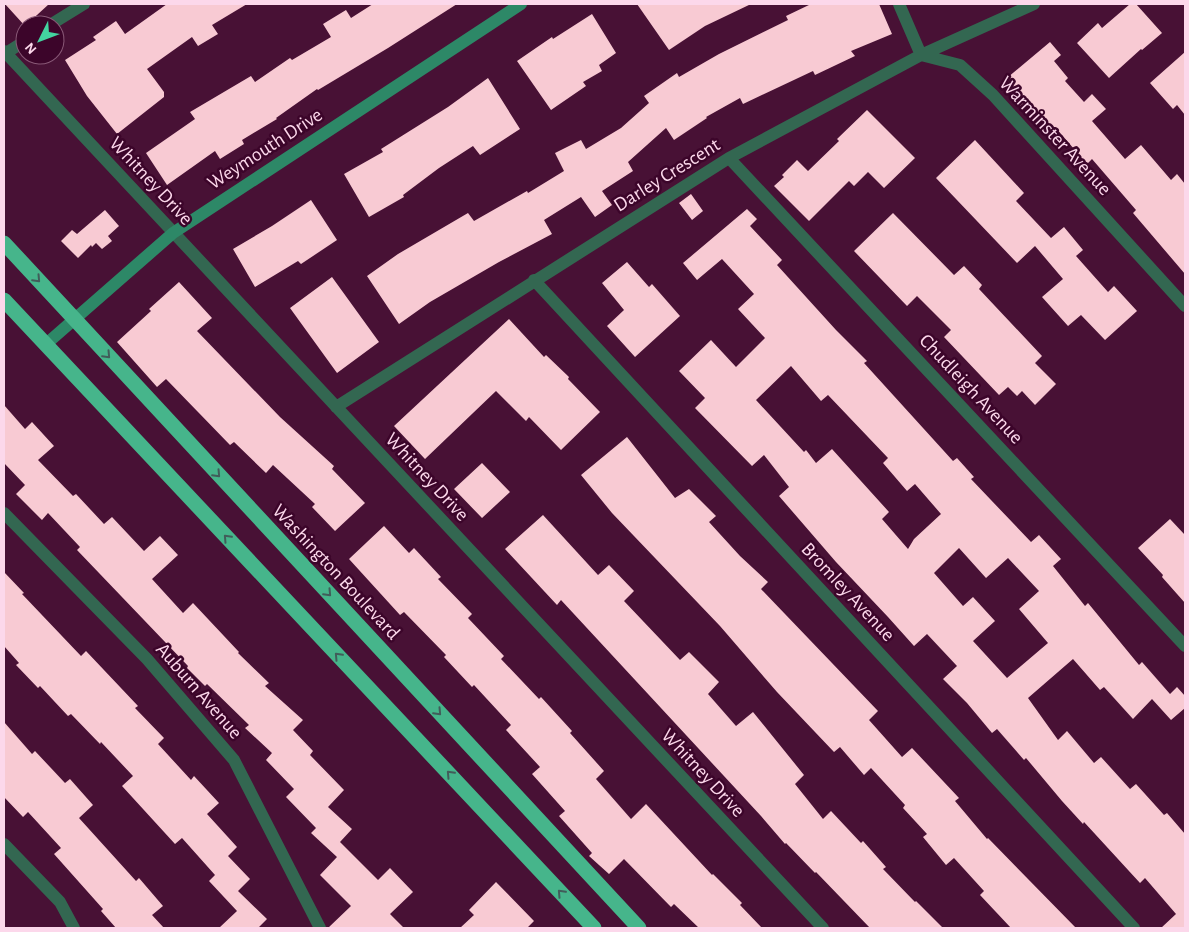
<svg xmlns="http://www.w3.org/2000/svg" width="1189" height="932" viewBox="0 0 1189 932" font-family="'Alegreya Sans',sans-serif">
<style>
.building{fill:#f8cad3;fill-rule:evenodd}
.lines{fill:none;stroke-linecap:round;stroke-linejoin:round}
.street{stroke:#336751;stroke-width:12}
.secondary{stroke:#2d8867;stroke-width:12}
.highway{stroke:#46b58b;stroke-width:15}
.oneway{stroke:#415d5a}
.labels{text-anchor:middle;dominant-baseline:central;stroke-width:5;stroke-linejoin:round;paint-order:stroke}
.street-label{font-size:20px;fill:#fcd8eb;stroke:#3c052a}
</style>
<rect width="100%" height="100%" fill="#481135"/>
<path class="building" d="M5,4H49L25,26Z
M167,4H247L212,25L218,34L198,46L192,37L147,69L164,92V97L117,134L87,96L65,60L96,40L93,37L116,21L125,34Z
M373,4H457L388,48L318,90L317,89L276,118L277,119L242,140L244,144L220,159L215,151L167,185L146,153L195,119L190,112L251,76L255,82L290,58L292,60L331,37L323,24L346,10L351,18Z
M637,4H751L705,26L669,50Z
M811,4H879L892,34L851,51L855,56L815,75L813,71L743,104L740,98L706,117L707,118L674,140L666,128L628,162L633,171L602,191L612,205L595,217L581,197L544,220L552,234L499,262L430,302L399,324L367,276L398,254L468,213L474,221L527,191L528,193L564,171L555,153L581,140L586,149L621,128L649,103L644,96L677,73L679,77L719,54L788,20L786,16Z
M1130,4H1136L1162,33L1142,50L1141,49L1109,78L1077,43L1098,23L1102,28Z
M592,14L616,53L599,65L602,71L583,82L586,86L551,110L517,61L552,37L553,39Z
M1050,42L1061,55L1054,61L1068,78L1065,81L1084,102L1092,94L1106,109L1092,121L1125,159L1141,145L1171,180L1177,174L1185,184V274L1133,213L1136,210L1092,159L1087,164L1055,127L1049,133L1029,111L1026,113L1001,83Z
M1185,52V115L1177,105L1173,109L1150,83Z
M488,78L520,129L480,155L473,146L439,168L403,195L404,197L369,217L344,174L383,152L381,149L448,107Z
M867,110L915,158L884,188L868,172L854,186L849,181L809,221L774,186L784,177L782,175L797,160L808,171L839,141L837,139Z
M975,140L1024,193L1016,201L1051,238L1064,227L1083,250L1076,256L1108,292L1114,286L1137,311L1105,340L1081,315L1068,326L1042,297L1063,279L1035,246L1017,263L936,178Z
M691,194L703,211L692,220L679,203Z
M311,200L337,240L301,264L298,261L255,287L233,249L272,226Z
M747,209L757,219L750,226L782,260L777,265L836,330L867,361L864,363L953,461L957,458L974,477L971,479L1031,542L1039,535L1061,559L1053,566L1085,606L1088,603L1139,665L1142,662L1170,694L1177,687L1185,696V708L1171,720L1152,699L1133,719L1104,687L1100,690L1073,659L1028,698L1058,740L1067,731L1094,763L1101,757L1130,789L1136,784L1164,815L1167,813L1185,834V928H1161L1176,914L1145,878L1140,883L1084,822L1083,824L1062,801L1026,758L1024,760L997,729L992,733L967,703L943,679L957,666L927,634L914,646L888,617L836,562L779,496L789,487L764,455L752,466L695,408L705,398L679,371L711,340L736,367L765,338L738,309L754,294L722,259L697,280L683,263ZM791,366L821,401L828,395L888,458L883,463L907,491L915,484L941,514L914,539L908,549L882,519L889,512L832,449L816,463L806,450L804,452L756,400ZM959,548L986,578L1008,558L1039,591L1019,609L1048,643L1007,678L973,641L995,621L973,597L963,606L934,573Z
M105,210L119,226L108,236L112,241L102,249L96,243L92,247L91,245L78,258L61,241L72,230L77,234Z
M893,213L954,275L964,266L982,285L979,289L1042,356L1035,363L1056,384L1035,405L1022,391L1017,396L1008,387L999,395L944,337L951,330L917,296L907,306L854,251Z
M627,262L649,287L652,284L680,316L635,357L607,326L624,310L602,283Z
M332,277L379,342L337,373L290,308Z
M179,282L212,318L197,331L280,417L334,466L332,469L365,503L335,531L312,507L315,504L273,465L266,473L234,442L230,445L166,379L157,387L117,342L151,311L149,309Z
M509,319L544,357L546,355L569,377L568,379L600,412L561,450L529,417L526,421L496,391L425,459L394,426Z
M4,405L25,429L32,422L54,446L38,460L73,496L76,494L104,524L112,517L144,551L160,536L178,555L152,579L183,613L193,603L239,652L238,653L269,683L265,686L303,720L293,730L313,751L310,755L344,790L328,807L352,829L340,842L378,880L390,868L413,892L390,914L404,928H328L351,906L320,875L337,857L311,833L316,828L286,797L294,789L266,760L272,753L245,728L249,725L207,684L205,686L187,668L188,666L77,550L80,547L48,513L42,520L16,494L25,485L4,463Z
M627,437L675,498L689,489L716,516L709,522L740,556L768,582L761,589L878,711L869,720L902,757L912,748L959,798L955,801L987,839L988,838L1076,928H1011L980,895L984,891L954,858L946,865L923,837L927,834L903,808L905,805L871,768L864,775L840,747L834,752L777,692L720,626L612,513L581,475Z
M482,463L510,492L482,518L454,489Z
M543,515L598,575L609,565L634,591L624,601L680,660L689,652L719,682L708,694L736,726L753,712L804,775L795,784L823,819L831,811L861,843L863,841L886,867L883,869L915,902L916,901L943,928H870L816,872L815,873L786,843L785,844L761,816L561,600L557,605L505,549Z
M1170,519L1185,535V603L1162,577L1163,575L1138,548Z
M384,526L409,553L414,548L441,577L438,579L472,614L468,618L504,656L501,659L539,699L541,697L572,731L570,733L604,771L596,779L631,819L646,804L712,875L713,874L742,903L740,905L762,928H699L674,904L671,907L624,859L609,874L589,856L592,853L559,816L565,811L532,774L540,767L506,730L511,725L474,685L472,687L444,657L446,655L404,612L400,615L349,559Z
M4,572L24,593L22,594L81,656L86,651L138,706L135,708L164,738L158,744L191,780L194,776L219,803L207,814L237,847L228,856L250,879L238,891L267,919L258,928H219L237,911L209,881L215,875L182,838L175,844L122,786L133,776L101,742L100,744L71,714L68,716L40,686L38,688L16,665L19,663L4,646Z
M4,722L32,754L35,751L65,783L70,779L93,805L79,818L136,881L139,878L163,906L152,915L164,928H116L101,911L103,909L54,854L61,848L28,812L23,817L4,797Z
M496,882L534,921L527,928H460L474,915L469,910Z"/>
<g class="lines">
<path class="street" d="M899,4L921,55L960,65L993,95L1185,306
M50,25L84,4
M4,51L823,928
M6,53L25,41
M729,158L1185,646
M534,280L1134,928
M336,407L729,158L921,55L1034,4
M4,513L147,659L234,760L320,928
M4,844L60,902L74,928"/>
<path class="secondary" d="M45,345L173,233L521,4"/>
<path class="highway" d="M4,243L639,928
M4,300L594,928"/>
</g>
<defs><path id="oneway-chevron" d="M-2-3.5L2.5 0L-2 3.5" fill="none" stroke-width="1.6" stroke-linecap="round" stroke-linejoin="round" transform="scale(1.25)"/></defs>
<g class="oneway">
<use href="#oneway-chevron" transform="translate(37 279) rotate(47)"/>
<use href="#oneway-chevron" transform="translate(107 355) rotate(47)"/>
<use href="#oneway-chevron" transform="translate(217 474) rotate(47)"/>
<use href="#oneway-chevron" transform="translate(227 538) rotate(-133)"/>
<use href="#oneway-chevron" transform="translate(328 593) rotate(47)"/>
<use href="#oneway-chevron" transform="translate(338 656) rotate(-133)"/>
<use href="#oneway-chevron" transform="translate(438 712) rotate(47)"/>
<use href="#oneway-chevron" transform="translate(450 774) rotate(-133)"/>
<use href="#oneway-chevron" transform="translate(561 893) rotate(-133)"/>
</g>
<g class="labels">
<g class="street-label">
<text transform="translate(1055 136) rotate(47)">Warminster Avenue</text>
<text transform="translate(265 149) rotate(-33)">Weymouth Drive</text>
<text transform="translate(667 175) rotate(-32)">Darley Crescent</text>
<text transform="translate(151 181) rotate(47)">Whitney Drive</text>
<text transform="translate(971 389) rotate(47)">Chudleigh Avenue</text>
<text transform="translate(427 477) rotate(47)">Whitney Drive</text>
<text transform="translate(336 572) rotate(47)">Washington Boulevard</text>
<text transform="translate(848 592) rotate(47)">Bromley Avenue</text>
<text transform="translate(199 691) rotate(49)">Auburn Avenue</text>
<text transform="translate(703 773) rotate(47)">Whitney Drive</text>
</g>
</g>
<rect width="1189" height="932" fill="none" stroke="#fcd8eb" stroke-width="10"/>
<g transform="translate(40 40) rotate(228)"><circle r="24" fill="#3c052a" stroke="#895977"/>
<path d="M0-4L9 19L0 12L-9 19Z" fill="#43d4a0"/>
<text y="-8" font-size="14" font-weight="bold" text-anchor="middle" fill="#fcd8eb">N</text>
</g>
</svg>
